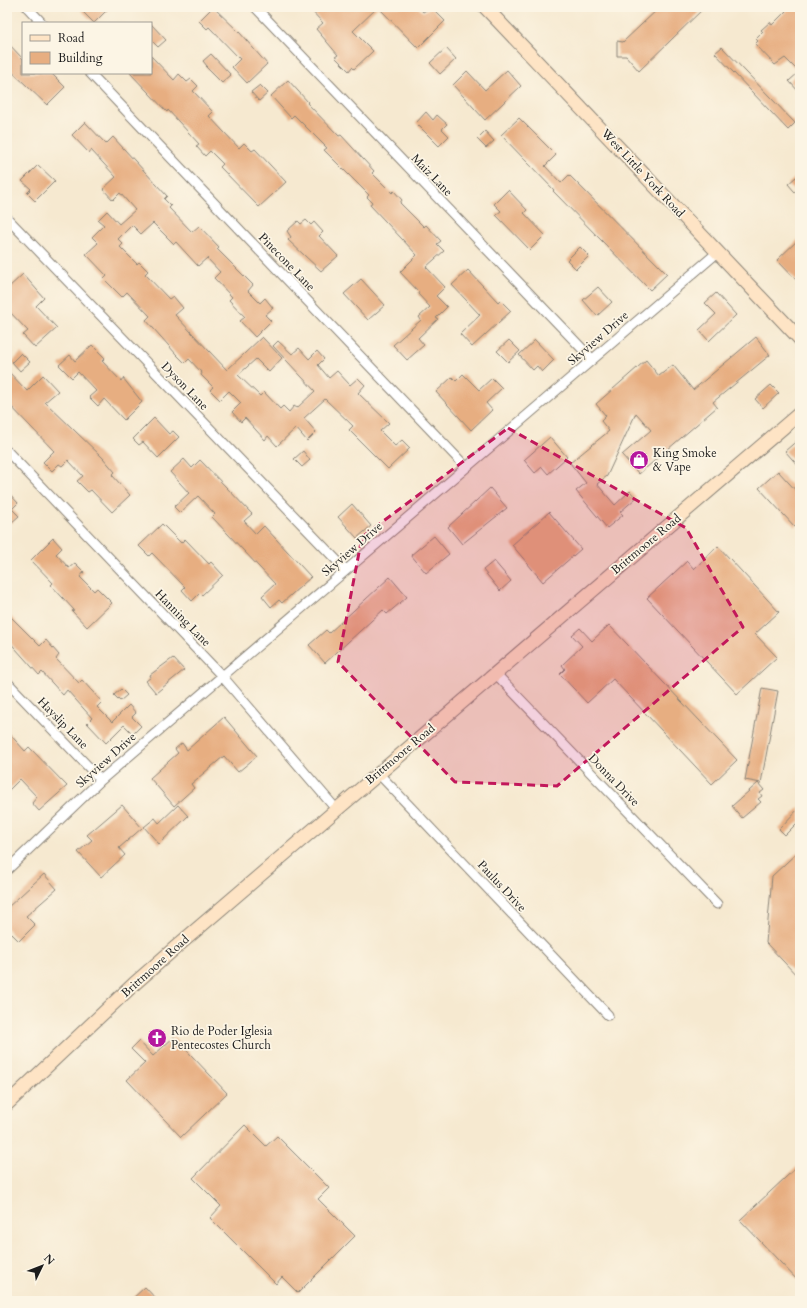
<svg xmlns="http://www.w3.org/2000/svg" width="807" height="1308" viewBox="0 0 807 1308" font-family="Cardo,serif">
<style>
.building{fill:#e7ae81}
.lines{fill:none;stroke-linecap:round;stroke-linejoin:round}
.street-casing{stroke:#898276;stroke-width:11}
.secondary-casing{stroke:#898276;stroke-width:15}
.street{stroke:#fff;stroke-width:9}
.secondary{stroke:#fee4c5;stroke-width:13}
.marked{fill:#c2185b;fill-opacity:0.2;stroke:#c2185b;stroke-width:3;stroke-dasharray:8 5;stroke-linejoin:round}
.labels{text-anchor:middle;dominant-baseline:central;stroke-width:3.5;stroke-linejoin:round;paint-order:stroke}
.street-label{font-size:12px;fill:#1c1c1c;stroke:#fcf5e5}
.poi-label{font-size:12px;fill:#1c1c1c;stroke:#fcf5e5;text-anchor:start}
</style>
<rect width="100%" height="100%" fill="#fcf5e5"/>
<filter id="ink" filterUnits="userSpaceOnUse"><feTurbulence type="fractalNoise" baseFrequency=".025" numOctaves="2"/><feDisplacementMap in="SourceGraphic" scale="8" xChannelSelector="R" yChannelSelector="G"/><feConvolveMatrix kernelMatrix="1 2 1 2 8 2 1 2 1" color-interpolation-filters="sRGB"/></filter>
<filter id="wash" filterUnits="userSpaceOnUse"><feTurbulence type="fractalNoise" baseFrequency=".012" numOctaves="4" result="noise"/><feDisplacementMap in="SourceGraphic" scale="16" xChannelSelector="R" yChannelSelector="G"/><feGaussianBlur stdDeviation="0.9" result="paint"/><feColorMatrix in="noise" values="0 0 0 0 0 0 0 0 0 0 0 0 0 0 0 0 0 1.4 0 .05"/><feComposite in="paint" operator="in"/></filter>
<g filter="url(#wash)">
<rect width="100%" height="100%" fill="#f6e9d0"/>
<g id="blocks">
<path class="building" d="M78,7H110L94,23Z
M213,7L240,33L267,64L247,83L232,67L240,59L209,27L207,29L199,21Z
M308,7H418L423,12L431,7L445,21L418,48L378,7L353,31L373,51L354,69L352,67L349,71L335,57L338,55L316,29L323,23Z
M660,7H705L639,71L626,56H617V41L623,42Z
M782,7H800V93L789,81L799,72L785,58L775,65L755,44L758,41L756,39L763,32L761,30L770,22L772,25L786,11Z
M151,24L166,40L158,47L151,40Z
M7,42L23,59V73H51L65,87L47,105L7,67Z
M722,47L795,123L788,130L715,53Z
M446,48L456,59L440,74L430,63Z
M211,54L231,75L222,83L206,67L207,66L203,61Z
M151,56L174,80L179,74L187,82L191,79L198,86L193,91L213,112L209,116L239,148L244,143L252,151L255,149L286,182L259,207L220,167L223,164L210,151L205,156L196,146L199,144L168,110L167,112L130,73H151Z
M507,70L521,86L485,120L453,85L467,71L485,90Z
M288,80L308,102L307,103L339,136L341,135L374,171L372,173L392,193L394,191L402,200L400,203L424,227L426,225L441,241L437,244L444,251L426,267L445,287L436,296L447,307L436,318L438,319L418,338L424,345L407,360L393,345L421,320L419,317L430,307L418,294L419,292L400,272L417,255L370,205L372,202L367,197L369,195L324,150L327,148L294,115L291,118L271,96Z
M260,85L268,93L259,101L251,92Z
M426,112L433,120L437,115L447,124L442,129L449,136L439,146L416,123Z
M519,118L556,155L545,166L561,183L569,175L667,274L650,290L553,191L554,190L501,135Z
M85,122L106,144L113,137L167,196L164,199L171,206L169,208L192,232L199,226L219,247L217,249L253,285L248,291L260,303L265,298L273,308L265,315L271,321L255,337L240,321L245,317L229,300L232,297L214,278L220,272L207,258L198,266L176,242L174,244L153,223L141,234L132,225L118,239L123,244L120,247L137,264L139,262L148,271L145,274L169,299L173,296L183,308L175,315L227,370L262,337L282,358L269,372L256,359L238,375L260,396L264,392L280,409L283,406L289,412L294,406L297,408L315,391L273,346L278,341L292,354L299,348L309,359L317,351L324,359L318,365L329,378L337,371L350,385L358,378L365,385L358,393L389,423L380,431L395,446L402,440L410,448L388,469L349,430L353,426L325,399L304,418L316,432L307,441L296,428L277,446L268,436L265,440L245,418L241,422L232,412L241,403L229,391L220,400L210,390L213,387L201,375L202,373L189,359L185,363L176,354L146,320L150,316L127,292L122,297L104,279L107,276L86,254L98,243L92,237L104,225L98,220L107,211L119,224L135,210L120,193L113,200L103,189L116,177L91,150L89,153L72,135Z
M485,131L494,141L486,148L477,139Z
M38,165L55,181L35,201L27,193L31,189L22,181Z
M796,177L800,182V198L788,184Z
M508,190L527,210L524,213L545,235L530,250L496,215L501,211L494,204Z
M306,220L311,225L314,222L323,232L319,236L338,256L321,271L288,240L291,237L287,231L298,221L301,224Z
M800,238V284L777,260Z
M580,247L589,256L576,269L567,260Z
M468,270L498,302L500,300L511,311L472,347L460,334L480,315L452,285Z
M23,274L44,298L36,306L57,328L35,348L23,335L28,331L7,309V289Z
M361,279L385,305L368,320L344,294Z
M598,287L612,302L597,316L583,300Z
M716,293L736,315L709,341L699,330L716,314L705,303Z
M756,337L770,355L713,402L717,407L639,474L622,455L651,430L636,413L607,476L597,484L615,505L630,491L636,498L620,512L623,515L607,528L576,491L586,483L570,463L609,431L601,421L606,416L596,404L646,360L659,376L673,365L693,390Z
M509,340L520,351L508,362L497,351Z
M535,340L554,360L542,372L537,366L533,370L519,355Z
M92,345L105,358L102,361L121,381L123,378L142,402L124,420L104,399L98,406L89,397L96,391L78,372L72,378L59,365L70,355L75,361Z
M21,353L30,362L20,371L12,362Z
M7,370L27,391L43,375L58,391L45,402L103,458L115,472L112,475L130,495L112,512L91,490L88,492L77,481L83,476L68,460L62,466L59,464L52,471L43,462L54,451L7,402Z
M463,374L479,390L492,378L502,388L486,403L492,410L471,430L436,392L452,377L456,381Z
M771,385L779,393L763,408L755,399Z
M154,418L169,434L173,431L179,437L158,458L143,442L139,445L133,439Z
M550,437L567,457L548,474L542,467L535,473L524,460Z
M800,438V468L785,451Z
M303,451L310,460L302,467L294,459Z
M184,459L192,468L200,460L252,514L244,521L256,534L264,526L311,577L282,603L279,600L271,607L262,596L275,584L212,517L215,514L198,496L180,513L174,507L189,493L170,472Z
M778,471L800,495V522L795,527L759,488Z
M490,488L507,508L462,544L448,527Z
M7,491L18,503L12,509L19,516L11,523L7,519Z
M352,504L371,526L357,538L338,517Z
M549,512L581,549L543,582L512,545Z
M162,524L181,543L185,539L209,564L211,562L223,575L202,595L200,593L192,601L182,590L185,587L152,553L149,556L139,546Z
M434,536L449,554L426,573L411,555Z
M53,538L62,548L56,554L69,568L75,563L84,572L80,577L94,591L97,588L112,603L87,627L72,611L74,610L51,585L53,583L31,560Z
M718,546L779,612L755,634L777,657L737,694L647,598L687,561L694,569Z
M494,561L511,581L500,591L483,570Z
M390,577L407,597L387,614L383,610L325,663L309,645L326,630L329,633Z
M7,613L40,646L46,640L59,655L56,659L79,683L82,680L102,702L97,707L112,722L129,705L136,713L132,717L141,726L133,734L124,725L106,743L87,723L92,718L67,690L63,695L42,672L39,675L7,639Z
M609,625L737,760L712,784L613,679L587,703L560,674L565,669L562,665L582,646L572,635L580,628L592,641Z
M173,658L184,670L156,693L146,681L151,677L150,675Z
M762,688L778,691L761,783L745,780Z
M121,689L127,695L120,701L114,695Z
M224,717L257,756L238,772L224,756L191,784L194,788L174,806L150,778L178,753L175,749L182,743L187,750Z
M7,731L25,751L29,747L67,786L39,811L32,803L37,797L20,779L7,792Z
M758,783L764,790L760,793L762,796L758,799L761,802L742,818L732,806Z
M122,805L142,828L119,848L125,855L101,877L78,852L92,840L87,835Z
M178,805L188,816L159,844L144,827L155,818L159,823Z
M800,807V820L785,835L779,829Z
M800,850V979L766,943L772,876Z
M44,874L57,889L26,916L35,925L19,941L7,929V908Z
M174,1037L227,1093L181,1137L127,1080L145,1063L131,1049L139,1041L153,1056Z
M245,1125L266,1146L277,1136L329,1188L318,1199L355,1236L298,1293L282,1277L276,1284L210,1218L221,1206L193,1178Z
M800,1164V1283L740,1220Z
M145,1287L158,1301H130Z"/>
</g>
</g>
<g filter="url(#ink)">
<use href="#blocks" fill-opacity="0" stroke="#898276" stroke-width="1"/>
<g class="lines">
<g class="street-casing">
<path id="street" d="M27,7L42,23
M255,7L592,359
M90,73L466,467
M7,218L346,570
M7,451L222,676L336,809
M495,673L717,904
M7,682L101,780
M378,773L608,1015
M7,870L101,780L718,252"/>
</g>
<g class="secondary-casing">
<path id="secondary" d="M485,7L800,339
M7,1104L134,984L175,948L800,413"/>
</g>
<use href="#street" class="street"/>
<use href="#secondary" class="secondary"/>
</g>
</g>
<path class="marked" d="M508,428L686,528L743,627L557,786L455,782L338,662L362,537Z"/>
<defs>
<g id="shop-disc" transform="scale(1)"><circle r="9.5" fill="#b5179e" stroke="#fcf5e5"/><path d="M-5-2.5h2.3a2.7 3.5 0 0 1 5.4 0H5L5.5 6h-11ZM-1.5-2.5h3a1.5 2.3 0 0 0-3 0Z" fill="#fff"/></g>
<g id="church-disc" transform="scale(1)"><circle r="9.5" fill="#b5179e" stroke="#fcf5e5"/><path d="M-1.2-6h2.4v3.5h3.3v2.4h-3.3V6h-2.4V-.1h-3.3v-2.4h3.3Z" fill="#fff"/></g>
</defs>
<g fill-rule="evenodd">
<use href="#shop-disc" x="639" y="460"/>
<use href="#church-disc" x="157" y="1038"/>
</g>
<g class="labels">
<g class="street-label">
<text transform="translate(643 173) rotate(47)">West Little York Road</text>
<text transform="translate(432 175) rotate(46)">Maiz Lane</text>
<text transform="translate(287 262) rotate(46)">Pinecone Lane</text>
<text transform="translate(598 338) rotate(-41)">Skyview Drive</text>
<text transform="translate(185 386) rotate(46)">Dyson Lane</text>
<text transform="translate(646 544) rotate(-40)">Brittmoore Road</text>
<text transform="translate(352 549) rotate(-41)">Skyview Drive</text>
<text transform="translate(183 618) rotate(46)">Hanning Lane</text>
<text transform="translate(63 723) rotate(46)">Hayslip Lane</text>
<text transform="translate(400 754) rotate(-40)">Brittmoore Road</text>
<text transform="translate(106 760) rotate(-42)">Skyview Drive</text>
<text transform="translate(614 780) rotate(46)">Donna Drive</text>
<text transform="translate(502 886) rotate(47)">Paulus Drive</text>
<text transform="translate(155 966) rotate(-42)">Brittmoore Road</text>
</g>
<g class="poi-label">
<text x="653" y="453">King Smoke<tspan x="653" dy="14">&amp; Vape</tspan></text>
<text x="171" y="1031">Rio de Poder Iglesia<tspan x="171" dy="14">Pentecostes Church</tspan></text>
</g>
</g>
<rect width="807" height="1308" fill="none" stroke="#fcf5e5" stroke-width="24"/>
<rect x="22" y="22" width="130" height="52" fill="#fcf5e5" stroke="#a29e95"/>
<rect x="30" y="35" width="20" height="6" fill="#fee4c5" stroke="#a29e95"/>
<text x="58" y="42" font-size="12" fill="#1c1c1c">Road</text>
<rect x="30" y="52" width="20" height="12" fill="#e7ae81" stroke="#a29e95"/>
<text x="58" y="62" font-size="12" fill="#1c1c1c">Building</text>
<g transform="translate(42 1266) rotate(47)" stroke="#fcf5e5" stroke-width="3" paint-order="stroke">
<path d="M0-3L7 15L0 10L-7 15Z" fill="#1c1c1c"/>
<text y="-6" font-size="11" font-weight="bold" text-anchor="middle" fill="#1c1c1c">N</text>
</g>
</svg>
